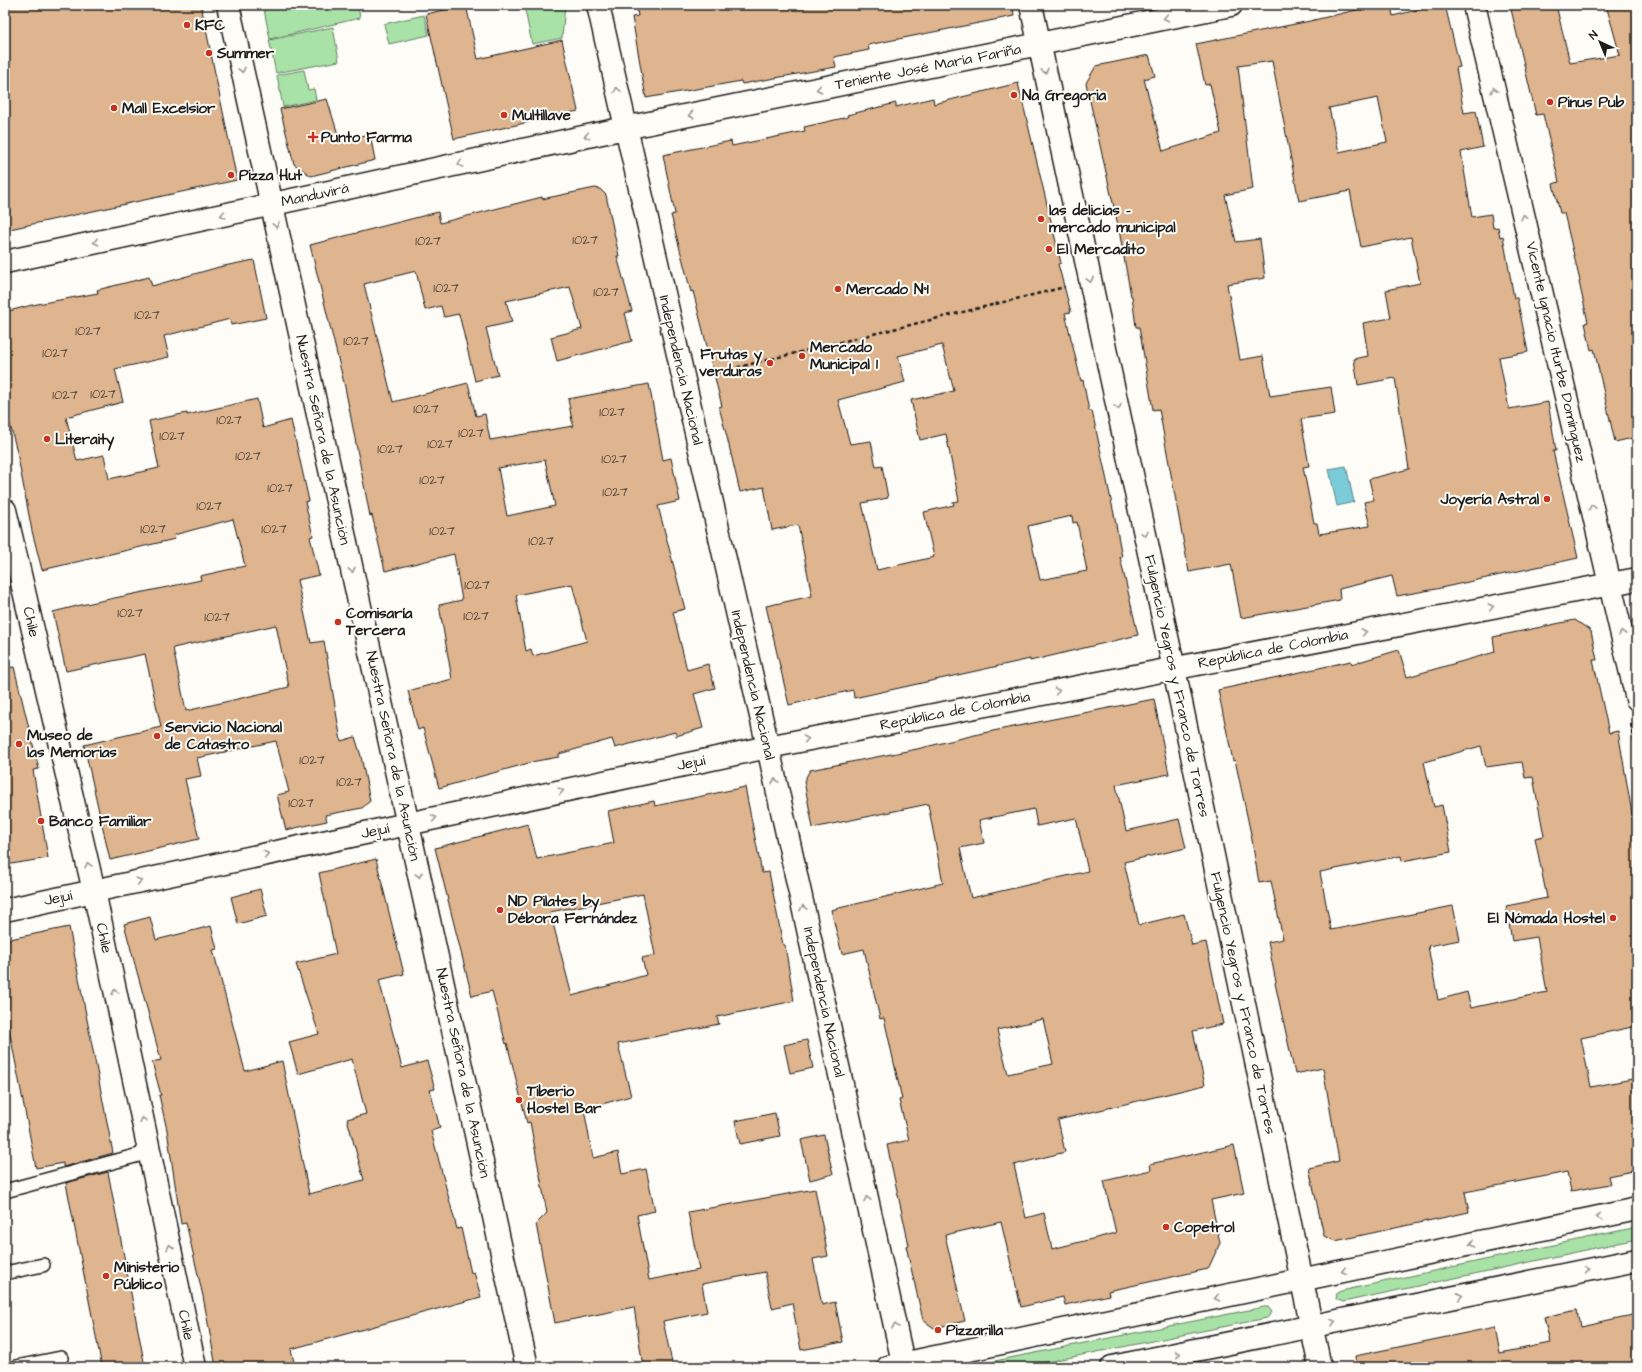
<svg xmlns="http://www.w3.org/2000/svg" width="1642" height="1372" viewBox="0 0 1642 1372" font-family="'Architects Daughter',sans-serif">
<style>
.green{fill:#a9e2a7;stroke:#627f62}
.water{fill:#7ccbd8;stroke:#56858d}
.building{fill:#dfb58f;stroke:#1c1c1c;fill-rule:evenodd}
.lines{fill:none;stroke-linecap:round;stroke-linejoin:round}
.service-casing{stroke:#1c1c1c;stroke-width:16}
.minor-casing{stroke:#1c1c1c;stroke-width:25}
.primary-casing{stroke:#1c1c1c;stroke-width:25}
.path{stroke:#1c1c1c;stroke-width:2.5;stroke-dasharray:4 3;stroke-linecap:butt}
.service{stroke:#fdfcf7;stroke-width:13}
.minor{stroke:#fdfcf7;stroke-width:22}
.primary{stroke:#fdfcf7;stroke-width:22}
.oneway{stroke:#989794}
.poi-dot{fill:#c8321e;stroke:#fdfcf7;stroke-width:1.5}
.labels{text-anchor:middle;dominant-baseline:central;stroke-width:4;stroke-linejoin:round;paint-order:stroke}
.number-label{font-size:13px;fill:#4d4239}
.poi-label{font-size:15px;font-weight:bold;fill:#1c1c1c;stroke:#fdfcf7;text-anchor:start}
.street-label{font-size:15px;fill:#1c1c1c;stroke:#fdfcf7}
</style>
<rect width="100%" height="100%" fill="#fdfcf7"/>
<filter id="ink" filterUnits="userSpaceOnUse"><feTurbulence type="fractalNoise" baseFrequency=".025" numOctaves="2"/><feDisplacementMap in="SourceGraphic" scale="8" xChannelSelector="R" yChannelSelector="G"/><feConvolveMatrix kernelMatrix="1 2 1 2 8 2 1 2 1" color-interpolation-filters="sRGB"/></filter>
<g filter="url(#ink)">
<path class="green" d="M263,5H358L360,18L270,39Z
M524,5H565L562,38L532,44Z
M424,15L429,35L389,44L384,24Z
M333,27L339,61L276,73L269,40Z
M304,70L308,90L314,89L316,100L283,107L277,75Z
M1637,1227V1239L1343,1302L1336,1299L1337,1293L1341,1291Z
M1264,1307H1268L1272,1312L1267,1318L1022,1367H965Z"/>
<path class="water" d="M1346,466L1354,502L1337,506L1329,469Z"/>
<path class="building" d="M5,5H201L237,180L5,230Z
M466,5L478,59L562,40L578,111L454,139L426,14Z
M636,5H1013L1014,16L868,45L869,50L834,57L836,67L742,84L741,81L646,98L632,17L638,16Z
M1377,5H1391L1393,16L1436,5H1445L1460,67L1456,68L1464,113L1476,111L1483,147L1461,152L1472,217L1491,214L1493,228L1498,227L1500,237L1503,236L1514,298H1517L1528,352L1499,357L1509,409L1548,402L1556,451H1553L1578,558L1436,589L1397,596L1392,576L1339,589L1340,600L1241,618L1231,564L1189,572L1159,409L1153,410L1139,327H1136L1132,296H1131L1119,230L1086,83L1096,66L1149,55L1155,76L1144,79L1163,151L1221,133L1210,84L1205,85L1196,44L1310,21ZM1272,61L1299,201L1350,191L1361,247L1411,237L1420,283L1386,290L1391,318L1363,323L1368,356L1354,359L1358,385L1395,378L1409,469L1369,479L1374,500L1364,502L1370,526L1319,534L1317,523H1314L1303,467L1309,466L1301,419L1335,414L1331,387L1270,396L1263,356L1240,360L1227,284L1265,278L1260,239L1236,242L1225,195L1253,189L1238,66ZM1378,98L1387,142L1339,152L1329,108Z
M1510,5H1556L1570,63L1620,55L1606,5H1637V437L1615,442L1594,349L1591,350L1585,323L1588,322L1579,282L1580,281L1564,213H1560L1553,184L1559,182L1543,114L1536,115Z
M1018,83L1061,263L1058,264L1071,312L1065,313L1081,381L1083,380L1089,411H1092L1114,514L1122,557H1120L1138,635L1030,661V659L854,698L853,690L789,705L766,606L812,596L798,525L772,530L764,487L740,492L727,437L719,407L722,406L693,291L691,292L671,215L675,214L663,155L731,141L732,146L805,131L804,127L848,117L847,115L896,103V107L933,98L934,104ZM942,345L954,391L911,400L920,440L946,434L959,501L953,502L954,505L924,512L934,557L877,570L862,503L888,498L882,466L876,467L871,441L850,444L838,400L905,382L898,356ZM1072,516L1073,523L1077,522L1087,571L1040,580L1028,526Z
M327,99L340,141L370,134L375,160L311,176L294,164L280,109Z
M595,188L600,189L606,195L619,256H617L632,311L625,313L632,341L557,361L551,337L582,329L570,287L506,301L512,322L486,328L498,375L475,381L459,314L444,317L441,306L425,310L416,271L364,284L393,402L468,383L476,416L485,414L490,440L573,426L568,399L649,384L663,460L671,458L680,501L658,506L685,609L673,612L687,670L708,664L715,688L694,694L703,728L676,736L675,732L615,748L612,739L559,754V757L536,761L439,788L423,728L418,730L408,691L452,679L439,605L462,600L454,554L385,571L372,515L370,516L345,387L310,245L438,212L440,223L542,197V199ZM545,460L555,506L507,516L498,468ZM572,584L587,641L533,656L531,649L526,651L516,595Z
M254,260L266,318L231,325L230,319L164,336L169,357L115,369L123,402L66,417L77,461L104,455L109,479L159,468L149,421L187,413V415L257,399L263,428L291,420L309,501L305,502L313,536L310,537L319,575L297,580L311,643L324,641L341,741L355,737L361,756L370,801L362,808L325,815L327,821L286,830L277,795L289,792L276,741L197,758L201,776L185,779L199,839L110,860L84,745L161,727L145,654L66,671L53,612L81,605L201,580L200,576L245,566L233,519L174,535L175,539L42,570L32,531L17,452L5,405V312L32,305L98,293L97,290L149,277L152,286L219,267ZM276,625L289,687L186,711L173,648Z
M1575,620L1591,631L1597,660H1593L1609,733L1618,731L1637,843V1026L1581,1038L1591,1087L1637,1078V1170L1608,1176L1610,1184L1571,1191L1567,1172L1465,1192L1469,1212L1335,1241L1324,1236L1309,1168L1339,1161L1323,1068L1295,1074L1275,983L1276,982L1268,942L1283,939L1271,881L1259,883L1251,834L1235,760L1233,761L1218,690L1351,661L1352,664L1399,650L1407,677L1495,652L1493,637ZM1481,746L1486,767L1522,762L1525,778L1533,777L1544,836L1535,838L1547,898L1506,906L1512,941L1537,937L1547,992L1471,1008L1467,992L1438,1000L1428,946L1460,940L1453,906L1331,930L1320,872L1401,856L1402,861L1451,852L1442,805L1434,807L1424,762Z
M14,667L39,769L33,770L48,858L5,865V668Z
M1154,699L1169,774L1116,785L1126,831L1179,819L1186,848L1124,862L1139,925L1184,914L1192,945L1206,942L1223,1024L1193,1031L1205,1085L1058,1120L1065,1152L1014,1165L1026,1218L1044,1213L1052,1249L1116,1233L1104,1181L1151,1170L1150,1164L1234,1145L1244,1193L1211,1200L1220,1243L1208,1269L1108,1291L1109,1295L1065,1305L1063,1297L1021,1307L1001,1222L945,1235L965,1321L934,1328L923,1320L906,1246L909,1245L887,1145L909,1140L899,1100L902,1099L884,1018L880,1019L864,949L842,954L831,910L943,883L928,804L813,828L804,781L810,770L917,749L983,733ZM1034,809L1037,826L1076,818L1088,871L971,898L960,848L984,843L979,820ZM1043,1019L1053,1064L1008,1074L997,1030Z
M745,787L762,873L769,872L783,945H785L794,1001L717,1017L719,1024L618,1044L631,1096L584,1109L593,1158L618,1152L622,1174L646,1169L655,1211L637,1215L649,1280L699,1270L688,1212L815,1189L828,1256L813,1259L822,1305L835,1302L843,1342L801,1350L792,1303L772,1308L765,1272L702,1284L707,1312L663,1321L673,1367H643L634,1307L555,1323L536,1224L547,1213L530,1122L527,1123L507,1043L506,1044L492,991L472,996L435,848L528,824L537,859L614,843L608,811L654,801L655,806ZM643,894L655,955L642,958L646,975L572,996L550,912Z
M376,859L404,974L379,980L402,1068L427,1061L435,1089L430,1090L440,1128L431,1131L457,1229L461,1228L471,1273L474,1272L481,1297L291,1349L295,1367H216L203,1296L186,1223L181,1224L167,1130L159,1095H161L152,1062L161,1060L124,924L150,917L156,940L211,926L217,949L213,950L245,1071L282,1061L309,1194L364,1180L347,1119L366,1114L352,1059L298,1074L289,1042L319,1034L296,964L336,954L319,873Z
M260,889L267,916L238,924L231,897Z
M69,927L113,1153L63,1167V1163L36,1168L5,1008V940Z
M807,1040L813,1068L790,1073L784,1045Z
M775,1113L780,1136L740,1144L735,1121Z
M824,1135L833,1174L810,1180L801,1140Z
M108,1172L145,1367H102L66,1183Z
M1577,1310L1580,1326L1637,1314V1367H1356L1355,1356L1495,1327L1500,1353L1550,1343L1544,1317Z"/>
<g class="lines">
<g class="service-casing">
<path id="service" d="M5,1191L150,1152
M5,1273L43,1265
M16,1367L61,1358"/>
</g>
<g class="minor-casing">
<path id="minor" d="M228,5L527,1367
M598,5L768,747L904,1367
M1031,5L1174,669L1320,1367
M1474,5L1637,699
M5,262L625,128L1231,5
M5,510L94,891L195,1367
M5,910L768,747L1637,579"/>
</g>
<g class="primary-casing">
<path id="primary" d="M888,1367L1637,1209
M1112,1367L1637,1260"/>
</g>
<path class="path" d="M710,374L1065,287
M1631,724L1637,753"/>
<use href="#service" class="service"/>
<use href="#minor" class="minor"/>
<use href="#primary" class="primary"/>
</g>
<defs><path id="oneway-chevron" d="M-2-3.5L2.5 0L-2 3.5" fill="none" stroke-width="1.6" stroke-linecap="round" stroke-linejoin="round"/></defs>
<g class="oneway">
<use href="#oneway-chevron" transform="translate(1166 18) rotate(168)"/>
<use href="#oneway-chevron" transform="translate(242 70) rotate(78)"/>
<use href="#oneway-chevron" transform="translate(1045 71) rotate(78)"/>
<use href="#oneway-chevron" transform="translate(819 89) rotate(169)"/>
<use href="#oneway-chevron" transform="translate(617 90) rotate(-103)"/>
<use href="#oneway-chevron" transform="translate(1494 90) rotate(-103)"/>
<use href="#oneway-chevron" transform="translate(691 115) rotate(169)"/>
<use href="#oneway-chevron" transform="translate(587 136) rotate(168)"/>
<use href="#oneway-chevron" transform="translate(460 164) rotate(168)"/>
<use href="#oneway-chevron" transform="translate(223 215) rotate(168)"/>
<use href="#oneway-chevron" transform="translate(1524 217) rotate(-103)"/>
<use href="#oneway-chevron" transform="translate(276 225) rotate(78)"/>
<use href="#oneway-chevron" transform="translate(96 242) rotate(168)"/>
<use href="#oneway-chevron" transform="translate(1090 280) rotate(78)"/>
<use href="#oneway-chevron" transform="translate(1118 407) rotate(78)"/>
<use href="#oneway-chevron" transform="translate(1592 507) rotate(-103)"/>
<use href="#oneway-chevron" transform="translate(1145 534) rotate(78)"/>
<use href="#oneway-chevron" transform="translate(352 570) rotate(78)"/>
<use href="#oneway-chevron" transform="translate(1491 607) rotate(-11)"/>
<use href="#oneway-chevron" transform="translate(1364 632) rotate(-11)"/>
<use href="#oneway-chevron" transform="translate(1622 633) rotate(-103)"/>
<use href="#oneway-chevron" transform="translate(1057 691) rotate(-11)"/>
<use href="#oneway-chevron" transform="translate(806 739) rotate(-11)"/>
<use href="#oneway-chevron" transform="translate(775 781) rotate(-102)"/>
<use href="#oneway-chevron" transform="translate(561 791) rotate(-12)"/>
<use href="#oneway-chevron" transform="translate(434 818) rotate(-12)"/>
<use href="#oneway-chevron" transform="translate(266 854) rotate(-12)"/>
<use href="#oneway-chevron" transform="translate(88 865) rotate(-103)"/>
<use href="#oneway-chevron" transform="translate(419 875) rotate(78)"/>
<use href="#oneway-chevron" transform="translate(139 881) rotate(-12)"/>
<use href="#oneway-chevron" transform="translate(803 908) rotate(-102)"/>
<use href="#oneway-chevron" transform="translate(115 992) rotate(-102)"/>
<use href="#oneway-chevron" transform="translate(143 1120) rotate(-102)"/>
<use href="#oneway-chevron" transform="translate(867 1199) rotate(-102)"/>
<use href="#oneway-chevron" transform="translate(1599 1217) rotate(168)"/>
<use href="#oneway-chevron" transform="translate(1472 1244) rotate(168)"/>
<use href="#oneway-chevron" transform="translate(170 1247) rotate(-102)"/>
<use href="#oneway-chevron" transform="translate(1587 1270) rotate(-11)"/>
<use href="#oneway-chevron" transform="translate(1344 1271) rotate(168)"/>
<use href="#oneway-chevron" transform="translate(1460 1296) rotate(-11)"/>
<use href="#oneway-chevron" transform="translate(1217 1298) rotate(168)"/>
<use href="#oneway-chevron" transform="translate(1333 1322) rotate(-11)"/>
<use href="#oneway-chevron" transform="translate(895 1326) rotate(-102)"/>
<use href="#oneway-chevron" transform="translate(1178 1354) rotate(-12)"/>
</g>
</g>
<g class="poi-dot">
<circle cx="187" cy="25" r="4"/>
<circle cx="209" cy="53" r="4"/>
<circle cx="1014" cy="95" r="4"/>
<circle cx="1550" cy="102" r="4"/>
<circle cx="114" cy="108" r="4"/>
<circle cx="504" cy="115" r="4"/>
<path d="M311 131h4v4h4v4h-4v4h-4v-4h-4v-4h4z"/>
<circle cx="231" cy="175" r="4"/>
<circle cx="1041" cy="219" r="4"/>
<circle cx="1049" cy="249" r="4"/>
<circle cx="838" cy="289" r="4"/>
<circle cx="802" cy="356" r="4"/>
<circle cx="770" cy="363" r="4"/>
<circle cx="47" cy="439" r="4"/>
<circle cx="1547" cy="499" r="4"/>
<circle cx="338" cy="622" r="4"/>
<circle cx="157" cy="736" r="4"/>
<circle cx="19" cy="744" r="4"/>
<circle cx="41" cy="821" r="4"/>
<circle cx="500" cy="910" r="4"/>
<circle cx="1613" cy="918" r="4"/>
<circle cx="519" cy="1100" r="4"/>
<circle cx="1166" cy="1227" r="4"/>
<circle cx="106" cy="1276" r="4"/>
<circle cx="938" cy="1330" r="4"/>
</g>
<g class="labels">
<g class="number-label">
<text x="585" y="240">1027</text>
<text x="428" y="241">1027</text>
<text x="446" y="288">1027</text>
<text x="606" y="292">1027</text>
<text x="147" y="315">1027</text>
<text x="88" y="331">1027</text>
<text x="356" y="341">1027</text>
<text x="55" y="353">1027</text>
<text x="103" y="394">1027</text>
<text x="65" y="395">1027</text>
<text x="426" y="409">1027</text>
<text x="612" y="412">1027</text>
<text x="229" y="420">1027</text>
<text x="471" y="433">1027</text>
<text x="172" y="436">1027</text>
<text x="440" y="444">1027</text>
<text x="390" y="449">1027</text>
<text x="248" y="456">1027</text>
<text x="614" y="459">1027</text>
<text x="432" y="480">1027</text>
<text x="280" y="488">1027</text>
<text x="615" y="492">1027</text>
<text x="209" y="506">1027</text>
<text x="153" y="529">1027</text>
<text x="274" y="529">1027</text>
<text x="442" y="531">1027</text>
<text x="541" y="541">1027</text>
<text x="477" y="585">1027</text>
<text x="130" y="613">1027</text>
<text x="476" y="616">1027</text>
<text x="217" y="617">1027</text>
<text x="312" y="760">1027</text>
<text x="349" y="782">1027</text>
<text x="301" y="803">1027</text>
</g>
<g class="poi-label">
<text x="195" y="25">KFC</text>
<text x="217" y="53">Summer</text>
<text x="1022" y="95">Na Gregoria</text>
<text x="1558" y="102">Pinus Pub</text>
<text x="122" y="108">Mall Excelsior</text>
<text x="512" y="115">Multillave</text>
<text x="321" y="137">Punto Farma</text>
<text x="239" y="175">Pizza Hut</text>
<text x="1049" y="210">las delicias -<tspan x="1049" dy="17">mercado municipal</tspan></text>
<text x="1057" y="249">El Mercadito</text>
<text x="846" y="289">Mercado N°1</text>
<text x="810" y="347">Mercado<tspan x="810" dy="17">Municipal 1</tspan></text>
<text x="762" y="354" text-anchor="end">Frutas y<tspan x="762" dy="17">verduras</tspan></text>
<text x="55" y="439">Literaity</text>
<text x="1539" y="499" text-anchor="end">Joyería Astral</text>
<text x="346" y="613">Comisaría<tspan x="346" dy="17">Tercera</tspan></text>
<text x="165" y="727">Servicio Nacional<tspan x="165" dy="17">de Catastro</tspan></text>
<text x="27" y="735">Museo de<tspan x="27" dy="17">las Memorias</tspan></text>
<text x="49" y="821">Banco Familiar</text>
<text x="508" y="901">ND Pilates by<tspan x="508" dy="17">Débora Fernández</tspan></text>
<text x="1605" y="918" text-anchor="end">El Nómada Hostel</text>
<text x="527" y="1091">Tiberio<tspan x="527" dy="17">Hostel Bar</tspan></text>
<text x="1174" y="1227">Copetrol</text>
<text x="114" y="1267">Ministerio<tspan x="114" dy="17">Público</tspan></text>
<text x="946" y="1330">Pizzarilla</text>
</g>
<g class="street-label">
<text transform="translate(928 67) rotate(-11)">Teniente José María Fariña</text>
<text transform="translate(315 195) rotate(-12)">Manduvirá</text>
<text transform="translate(1556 352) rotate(77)">Vicente Ignacio Iturbe Domínguez</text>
<text transform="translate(681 370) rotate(77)">Independencia Nacional</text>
<text transform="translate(323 440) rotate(78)">Nuestra Señora de la Asunción</text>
<text transform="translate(31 622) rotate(77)">Chile</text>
<text transform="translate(1273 649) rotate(-11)">República de Colombia</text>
<text transform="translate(753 685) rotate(77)">Independencia Nacional</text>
<text transform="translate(1177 686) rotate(78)">Fulgencio Yegros y Franco de Torres</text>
<text transform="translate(955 711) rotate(-11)">República de Colombia</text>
<text transform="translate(393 756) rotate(78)">Nuestra Señora de la Asunción</text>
<text transform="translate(691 763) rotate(-12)">Jejuí</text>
<text transform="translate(375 831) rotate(-12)">Jejuí</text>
<text transform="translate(58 898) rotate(-12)">Jejuí</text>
<text transform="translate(104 938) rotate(78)">Chile</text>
<text transform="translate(824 1002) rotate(78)">Independencia Nacional</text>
<text transform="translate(1243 1003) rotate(78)">Fulgencio Yegros y Franco de Torres</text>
<text transform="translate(463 1073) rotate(78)">Nuestra Señora de la Asunción</text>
<text transform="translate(186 1325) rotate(78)">Chile</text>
</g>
</g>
<rect width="1642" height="1372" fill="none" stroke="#fdfcf7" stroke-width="20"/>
<rect x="10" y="10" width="1622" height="1352" fill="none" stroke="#1c1c1c" stroke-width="1.5" filter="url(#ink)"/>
<g transform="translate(1600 42) rotate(316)" stroke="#fdfcf7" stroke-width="3" paint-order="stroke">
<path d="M0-3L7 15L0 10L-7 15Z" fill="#1c1c1c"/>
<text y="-6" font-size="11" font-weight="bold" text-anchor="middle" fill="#1c1c1c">N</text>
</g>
</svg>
